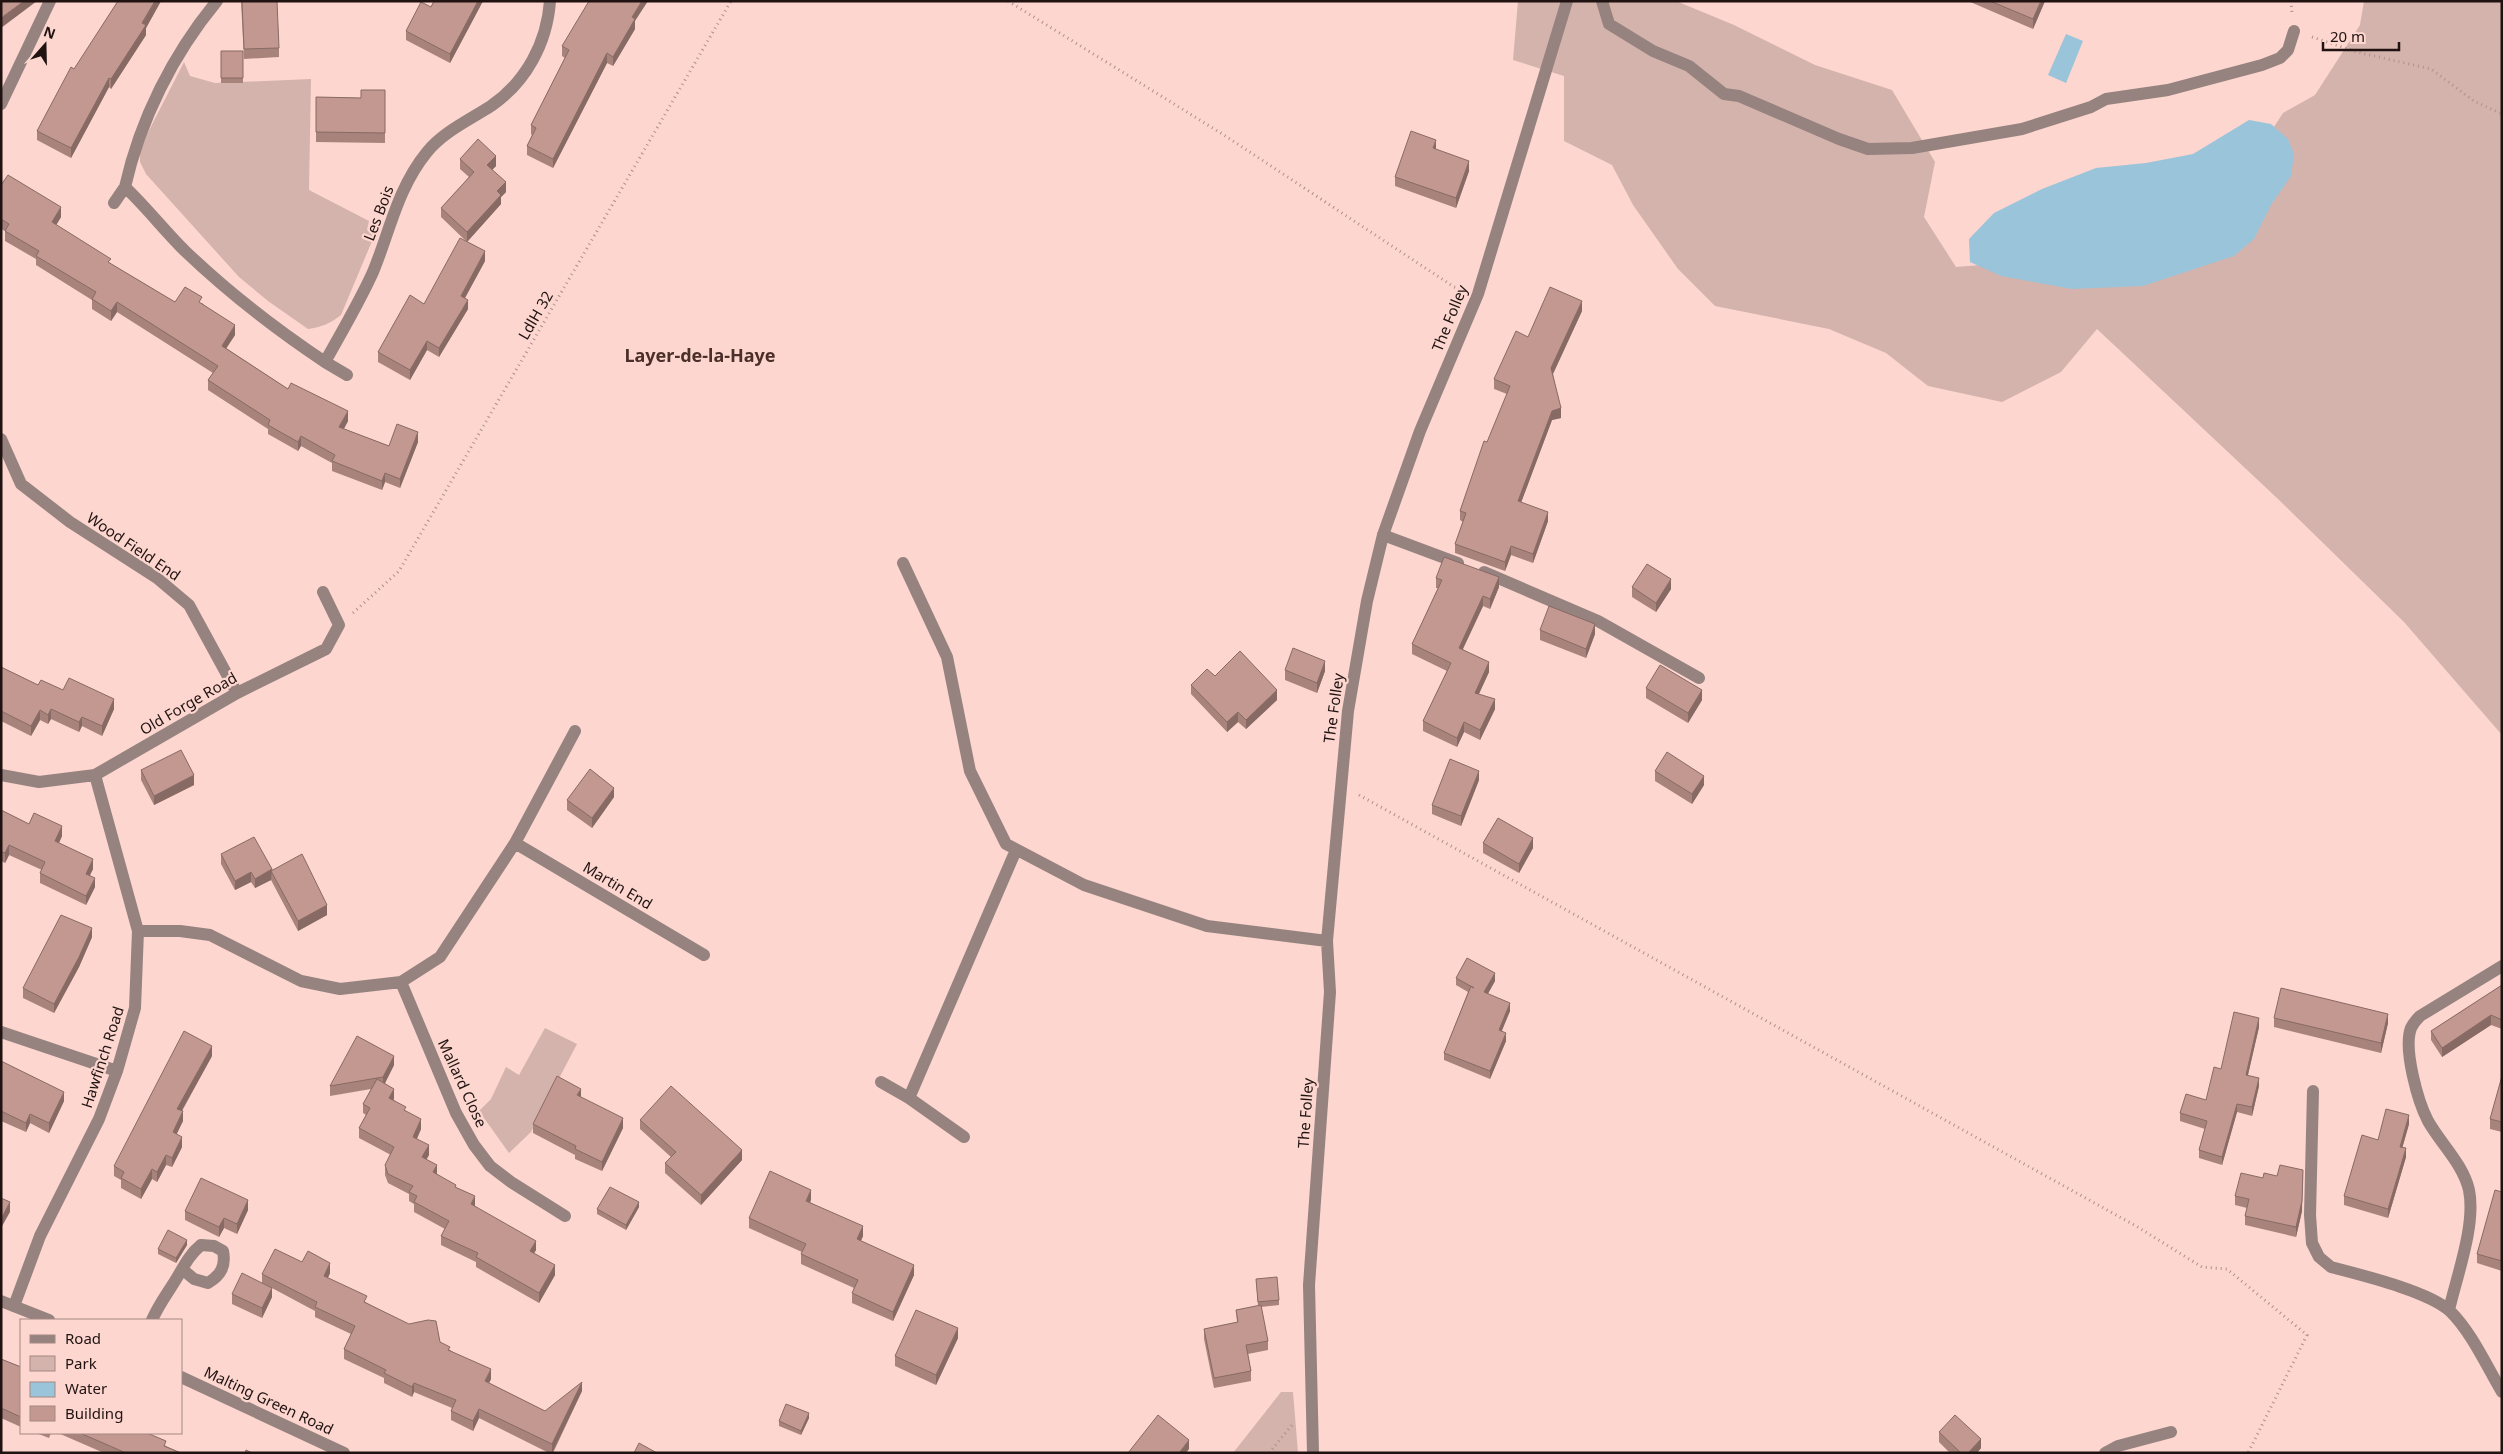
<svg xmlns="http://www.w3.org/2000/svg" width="2503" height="1454" viewBox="0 0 2503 1454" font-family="'Noto Sans',sans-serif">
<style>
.green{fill:#d4b3ad}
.water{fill:#9ac4d9}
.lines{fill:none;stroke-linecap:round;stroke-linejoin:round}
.path{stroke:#ae918c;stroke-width:3;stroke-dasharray:1 4;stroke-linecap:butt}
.service{stroke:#96827f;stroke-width:12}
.minor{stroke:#96827f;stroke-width:12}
.tertiary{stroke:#96827f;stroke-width:12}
.wall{fill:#a8837c}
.shaded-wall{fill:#886a65}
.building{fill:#c39890;stroke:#886a65}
.labels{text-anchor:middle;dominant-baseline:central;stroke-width:4.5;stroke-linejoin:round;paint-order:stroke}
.street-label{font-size:15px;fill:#1f1210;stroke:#fcd6cf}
.quarter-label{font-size:18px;font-weight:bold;fill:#4c2f2a;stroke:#fcd6cf}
</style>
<rect width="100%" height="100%" fill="#fcd6cf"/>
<path class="green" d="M1518,1H1676L1734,25L1815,65L1892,90L1935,162L1924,217L1956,267L2082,257L2253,159L2283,113L2315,95L2360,25L2364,1H2502V735L2404,622L2278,499L2097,329L2061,372L2002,402L1928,386L1886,353L1829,329L1715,306L1678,269L1633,205L1612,165L1564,141V76L1513,60Z
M184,62L190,76L215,83L311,79L309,190L369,221L367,230L375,234L341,315C330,324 321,327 308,329L268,301L239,277L146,174L140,162V148Z
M545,1028L577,1044L531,1132L509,1153L479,1111L491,1099L506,1067L519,1075Z
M1281,1392H1293L1298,1453H1233Z"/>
<path class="water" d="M2066,34L2083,41L2066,83L2048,75Z
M2249,120L2271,124L2288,139L2294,154L2291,176L2271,205L2254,239L2234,256L2143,286L2072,289L2001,276L1970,262L1969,239L1994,213L2042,189L2096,168L2146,163L2193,154Z"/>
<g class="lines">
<path class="path" d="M1008,1L1224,135L1454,287L1460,289
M2291,1L2292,13
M2312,37L2357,52L2431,69L2474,101L2502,114
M353,613L399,571L731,1
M1359,795L2136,1226L2202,1267L2227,1269L2307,1335L2248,1453
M1269,1453L1292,1425"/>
<path class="service" d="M1,104L50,1
M1383,535L1458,563
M1484,572L1598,621L1699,678
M2313,1091L2310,1215L2312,1243L2319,1257L2331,1267C2361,1275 2428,1291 2450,1311C2472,1333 2486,1365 2502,1392
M2449,1310C2457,1275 2476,1225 2469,1190C2463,1164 2441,1144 2428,1121C2418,1102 2403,1049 2411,1028C2413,1024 2417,1019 2420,1016L2502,966
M152,1320C160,1302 168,1293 178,1276C185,1264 190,1254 201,1245L214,1246L223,1251C226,1266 221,1275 208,1283L194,1279L182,1269
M2105,1453L2118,1446L2171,1432"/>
<path class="minor" d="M217,1C173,54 140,120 125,187C146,207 164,230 185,251C230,294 274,328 325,362
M1602,1L1609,24L1653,51L1689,66L1724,94L1739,96L1839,139L1868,149L1912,148L2022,129L2091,107L2106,99L2168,90L2262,65L2280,58L2288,50L2294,31
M114,203L125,187
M347,375L325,362C341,333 359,303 373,272C390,231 397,189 427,152C443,132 469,120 491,106C526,82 547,43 550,1
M1,439L21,484L70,522L157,578L189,605L237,693
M903,563L947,657L970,771L1006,844L1084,885L1207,926L1327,941
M1,775L39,782L95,775L237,693L326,649L339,625L323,592
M515,843L704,955
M138,931H180L210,935L301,981L340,989L401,982L440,957L515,843L575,731
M401,982L456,1113L474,1145L490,1166L511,1182L565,1216
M1,1032L117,1071
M881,1082L909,1098L964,1137
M909,1098L1016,850
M14,1306L40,1236L99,1119L117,1071L135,1008L138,931L95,775
M1313,1453L1309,1285L1330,992L1327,941L1348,711L1367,601L1383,535L1420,431L1478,294L1567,1"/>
<path class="tertiary" d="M1,1301L49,1320
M181,1377L344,1453"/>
</g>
<path class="wall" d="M118,1H161L146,28V35L111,89L109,87L71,158L37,140V131Z
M241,1L279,48V57L244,59Z
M434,1H483L450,63L406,40V31L431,7Z
M1968,1H2045L2033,29Z
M635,21V29L613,66L607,63L553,168L527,155V146L532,135L531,134V125L565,58L562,56V46Z
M221,51H243V83H221Z
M385,90V143L316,142V97L361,98Z
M1436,149L1469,171L1456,208L1395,186V177Z
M460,159L496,166L492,170L506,192L501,197V204L467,242L441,217V208L469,177L460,169Z
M1,185L61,217L56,225L111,264L175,302L202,303L235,335L226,348L288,389L348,421L344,429L389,446L418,442L400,488L385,482L382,490L332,471V463L301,446L298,451L268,434V429L208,390V380L213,373L117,312L111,321L92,309V300L36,265V259L5,241V231L1,229Z
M485,261L465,298L468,309L439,357L427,350L410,380L378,362V352L424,304Z
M1582,311L1553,374L1561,418L1552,420L1521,502L1548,521L1533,563L1511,555L1505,571L1455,553V544L1463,522L1460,520V511L1507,394L1494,389V379L1528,337Z
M1436,578L1499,587L1490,609L1483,606L1463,649L1489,672L1479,694L1495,709L1480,740L1464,732L1457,747L1423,731V721L1447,671L1412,654V644L1438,588H1436Z
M1632,587L1671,589L1656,612L1632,597Z
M1540,630L1595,634L1586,658L1540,640Z
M1,667L38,685L63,690L114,709L102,736L82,726L79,732L51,719L48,724L40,720L31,736L1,721Z
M1285,670L1325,671L1317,693L1285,680Z
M1191,685L1277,700L1246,729L1238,722L1227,732L1191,694Z
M1646,688L1702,700L1688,723L1646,698Z
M141,770L194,785L154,805L141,780Z
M1655,771L1704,785L1692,804L1655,781Z
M1479,780L1461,826L1432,814V805Z
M614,797L592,828L567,810V800Z
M1,810L29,824L62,836L59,843L93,869L90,875L95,887L86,905L40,883V873L42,870L9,855L5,863L1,861Z
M1483,843L1533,848L1519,873L1483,853Z
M221,854L272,869L327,915L298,931L271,880L255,888L251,882L235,890L221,864Z
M92,937L79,967L54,1013L23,998V988Z
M1456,978L1495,981L1488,994L1510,1011L1501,1031L1506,1041L1490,1079L1444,1060V1053L1468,992L1456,985Z
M2502,985V1029L2491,1025L2442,1057L2431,1040V1031Z
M2274,1018L2388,1023L2381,1053L2274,1027Z
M2259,1027L2248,1075L2259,1086L2252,1116L2237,1112L2222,1165L2199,1158V1150L2205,1129L2180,1121V1113L2206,1100L2221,1069Z
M212,1056L182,1111L183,1121L176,1134L182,1147L172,1167L166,1165L157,1182L152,1179L141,1199L121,1188V1180L114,1176V1166Z
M1,1061L64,1101L49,1133L30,1123L26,1132L1,1121Z
M394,1065L385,1083L394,1098V1100L406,1111L421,1129L417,1139L429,1155L426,1160L437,1174L456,1187L475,1206L536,1250L534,1253L555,1275L539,1303L476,1267V1262L441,1245V1236L445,1229L414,1212V1204L409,1201V1194L388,1183L385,1175V1165L391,1155L359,1138V1128L366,1115L363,1113V1104L371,1089L330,1096V1086Z
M2502,1076V1132L2490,1129V1119Z
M581,1097L623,1128L602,1171L575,1159V1155L533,1133V1124Z
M640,1120L742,1160L701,1205L665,1173V1163L671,1157L640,1129Z
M2409,1124L2402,1148L2406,1157L2388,1218L2344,1205V1196L2378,1140Z
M2502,1192V1271L2477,1263V1254Z
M2235,1196L2302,1211L2296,1237L2245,1225V1216L2247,1208L2235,1205Z
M811,1200L810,1202L863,1236L861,1241L914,1275L893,1321L852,1303V1293L854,1288L801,1264V1254L802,1252L749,1228V1218Z
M639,1207L626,1230L597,1214V1209Z
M248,1210L237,1234L224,1228L219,1237L185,1220V1211Z
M187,1245L176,1263L158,1254V1249Z
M302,1262L330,1273L328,1278L367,1303L440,1342L450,1350L491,1379L489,1383L545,1411L582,1391L553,1453H549L479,1418L473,1431L451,1420V1411L452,1408L414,1392L412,1397L384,1383V1378L344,1359V1349L351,1334L315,1317V1311L272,1288V1297L262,1318L232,1304V1294L262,1283V1274Z
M1256,1279L1279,1300V1305L1261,1307L1268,1341V1350L1248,1354L1251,1371V1381L1214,1388L1204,1339V1329L1237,1322L1236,1310L1258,1306Z
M958,1338L936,1385L895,1366V1356Z
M1,1359L21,1367V1427L1,1418Z
M809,1418L801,1435L779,1426V1421Z
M1939,1432L1981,1448L1977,1453H1950L1939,1442Z
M36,1433H51L49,1438Z
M58,1433H147L166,1446L181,1453H104Z"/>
<path class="shaded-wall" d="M24,1H37L1,28V18Z
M155,1H161L146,28V35L111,89V79Z
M478,1H483L450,63V54Z
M642,1H648L635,21V29L613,66V57L632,17Z
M2041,1H2045L2033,29V19Z
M607,53V63L553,168V159Z
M109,78V87L71,158V148Z
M1436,140V150L1433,148Z
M496,156V166L487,175V165Z
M1469,161V171L1456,208V198Z
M506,182V192L501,197V204L467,242V232L497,191Z
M61,207V217L52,232V222Z
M485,251V261L461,305V296Z
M468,300V309L439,357V348Z
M1582,301V311L1551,378V368Z
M117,302V312L111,321V311Z
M235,325V335L222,355V346Z
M427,341V350L410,380V370Z
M1561,408V418L1552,420L1518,511V501L1552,411Z
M348,411V421L339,437V427Z
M418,432V442L400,488V479Z
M301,436V446L298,451V442Z
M385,473V482L382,490V481Z
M1548,512V521L1533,563V554Z
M1511,546V555L1505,571V562Z
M1499,577V587L1490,609V599Z
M1671,579V589L1656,612V603Z
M1483,596V606L1459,657V648Z
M1595,624V634L1586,658V649Z
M1325,661V671L1317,693V683Z
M1489,662V672L1475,702V693Z
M1277,690V700L1246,729V720Z
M1702,690V700L1688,723V713Z
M114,699V709L102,736V726Z
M1495,699V709L1480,740V730Z
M51,709V719L48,724V715Z
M40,710V720L31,736V726Z
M1238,712V722L1227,732V722Z
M82,717V726L79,732V722Z
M1464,722V732L1457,747V738Z
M1479,771V780L1461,826V816Z
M194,775V785L154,805V796Z
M1704,776V785L1692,804V794Z
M614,788V797L592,828V818Z
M62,826V836L55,851V841Z
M1533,838V848L1519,873V864Z
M9,845V855L5,863V853Z
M93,859V869L86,883V874Z
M272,869L271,880L255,888V879Z
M251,872V882L235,890V881Z
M95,878V887L86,905V896Z
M327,905V915L298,931V921Z
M92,928V937L79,967L54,1013V1004Z
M1495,973V981L1484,1000V992Z
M1510,1003V1011L1499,1038V1030Z
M2388,1014V1023L2381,1053V1043Z
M2491,1015V1025L2442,1057V1048Z
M2259,1018V1027L2246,1083V1075Z
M1506,1033V1041L1490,1079V1071Z
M212,1046V1056L177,1119V1109Z
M394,1056V1065L383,1087V1077Z
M2259,1078V1086L2252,1116V1107Z
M394,1089V1098L389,1108V1098Z
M581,1089V1098L577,1095Z
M64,1092V1101L49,1133V1123Z
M2237,1104V1112L2222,1165V1157Z
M183,1111V1121L173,1142V1132Z
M30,1114V1123L26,1132V1123Z
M2409,1115V1124L2400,1156V1147Z
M623,1118V1128L602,1171V1162Z
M421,1119V1129L413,1147V1137Z
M182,1137V1147L172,1167V1158Z
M429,1145V1155L422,1167V1157Z
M2406,1148V1157L2388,1218V1209Z
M742,1150V1160L701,1205V1195Z
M166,1155V1165L157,1182V1172Z
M437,1165V1175L433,1172Z
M152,1169V1179L141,1199V1189Z
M2303,1170L2302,1211L2296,1237V1227Z
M811,1190V1200L806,1210V1201Z
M475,1196V1206L471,1214V1204Z
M248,1200V1210L237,1234V1224Z
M10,1202V1212L1,1228V1219Z
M639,1202V1207L626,1230V1225Z
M224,1218V1228L219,1237V1227Z
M863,1226V1236L857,1249V1239Z
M187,1240V1245L176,1263V1258Z
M536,1241V1250L530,1260V1251Z
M330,1263V1273L324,1286V1276Z
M555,1265V1275L539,1303V1293Z
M914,1265V1275L893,1321V1312Z
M272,1288V1297L262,1318V1308Z
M958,1328V1338L936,1385V1375Z
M491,1369V1379L485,1391V1381Z
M582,1382V1391L552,1453V1444Z
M414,1383V1392L412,1397V1387Z
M479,1409V1418L473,1431V1421Z
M809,1413V1418L801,1435V1431Z
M1981,1439V1448L1977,1453H1968Z
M1189,1440V1449L1186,1453H1179Z"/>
<path class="building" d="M1,1H24L1,18Z
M118,1H155L142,23L146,25L111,79L109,78L71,148L37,131L71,67L74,69Z
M242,1H277L279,48L244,49Z
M434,1H478L450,54L406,31L421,2L431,7Z
M589,1H642L632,17L635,19L613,57L607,53L553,159L527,146L536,128L531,125L569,50L562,46Z
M1990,1H2041L2033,19Z
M221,51H243V78H221Z
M361,90H385V133L316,132V97L361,98Z
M1411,131L1436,140L1433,148L1469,161L1456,198L1395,177Z
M478,139L496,156L487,165L506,182L497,191L501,195L467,232L441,208L474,172L460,159Z
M8,175L61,207L52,222L111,259L108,262L175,302L185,287L202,297L199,302L235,325L222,346L288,389L291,383L348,411L339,427L389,446L397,424L418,432L400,479L385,473L382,481L332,461L335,455L301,436L298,442L268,425L270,420L208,380L218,366L117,302L111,311L92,299L96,292L36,256L39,251L5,231L9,224L1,219V185Z
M460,238L485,251L461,296L468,300L439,348L427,341L410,370L378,352L410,295L424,304Z
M1550,287L1582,301L1551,368L1561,408L1552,411L1518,501L1548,512L1533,554L1511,546L1505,562L1455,544L1466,513L1460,511L1484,441L1487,442L1510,386L1494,379L1516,331L1528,337Z
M1444,557L1499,577L1490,599L1483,596L1459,648L1489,662L1475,693L1495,699L1480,730L1464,722L1457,738L1423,721L1451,663L1412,644L1442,580L1436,578Z
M1647,564L1671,579L1656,603L1632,587Z
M1549,606L1595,624L1586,649L1540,630Z
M1293,648L1325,661L1317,683L1285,670Z
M1240,651L1277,690L1246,720L1238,712L1227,722L1191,685L1207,669L1215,676Z
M1660,665L1702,690L1688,713L1646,688Z
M1,667L38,685L41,680L63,690L69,678L114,699L102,726L82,717L79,722L51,709L48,715L40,710L31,726L1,711Z
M181,750L194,775L154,796L141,770Z
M1667,752L1704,776L1692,794L1655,771Z
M1450,759L1479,771L1461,816L1432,805Z
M590,769L614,788L592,818L567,800Z
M1,810L29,824L34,813L62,826L55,841L93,859L86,874L95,878L86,896L40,873L45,862L9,845L5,853L1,852Z
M1498,818L1533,838L1519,864L1483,843Z
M254,837L272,869L255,879L251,872L235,881L221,854Z
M302,854L327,905L298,921L271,871Z
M61,915L92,928L79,957L54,1004L23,988Z
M1467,958L1495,973L1484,992L1510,1003L1499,1030L1506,1033L1490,1071L1444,1053L1471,986L1474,988L1456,978Z
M2502,985V1020L2491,1015L2442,1048L2431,1031Z
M2281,988L2388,1014L2381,1043L2274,1018Z
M2234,1012L2259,1018L2246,1075L2259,1078L2252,1107L2237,1104L2222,1157L2199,1150L2207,1121L2180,1113L2186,1094L2206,1100L2214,1067L2221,1069Z
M184,1031L212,1046L177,1109L183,1111L173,1132L182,1137L172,1158L166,1155L157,1172L152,1169L141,1189L121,1178L124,1172L114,1166Z
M357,1036L394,1056L383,1077L330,1086Z
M1,1061L64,1092L49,1123L30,1114L26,1123L1,1111Z
M557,1076L581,1089L577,1095L623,1118L602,1162L575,1149L576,1146L533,1124Z
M2502,1076V1122L2490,1119Z
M377,1079L394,1089L389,1098L406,1107L404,1110L421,1119L413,1137L429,1145L422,1157L437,1165L433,1172L456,1185L455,1187L475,1196L471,1204L536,1241L530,1251L555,1265L539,1293L476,1257L478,1253L441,1236L449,1221L414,1202L417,1196L409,1192L413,1186L388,1174L385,1165L394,1147L359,1128L370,1108L363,1104Z
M671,1086L742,1150L701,1195L665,1163L676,1152L640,1120Z
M2386,1109L2409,1115L2400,1147L2406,1148L2388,1209L2344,1196L2362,1135L2378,1140Z
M2280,1165L2303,1170L2302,1201L2296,1227L2245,1216L2249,1199L2235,1196L2241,1173L2263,1178L2264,1173L2277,1176Z
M770,1171L811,1190L806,1201L863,1226L857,1239L914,1265L893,1312L852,1293L858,1280L801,1254L806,1244L749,1218Z
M201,1178L248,1200L237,1224L224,1218L219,1227L185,1211Z
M610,1187L639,1202L626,1225L597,1209Z
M2495,1190L2502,1192V1261L2477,1254Z
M1,1198L10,1202L1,1219Z
M168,1230L187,1240L176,1258L158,1249Z
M275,1249L302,1262L308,1251L330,1263L324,1276L367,1296L364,1302L409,1324L428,1320L436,1321L440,1342L450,1347L448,1350L491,1369L485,1381L545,1411L582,1382L552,1444L479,1409L473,1421L451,1411L456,1400L414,1383L412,1387L384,1373L386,1370L344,1349L355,1326L315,1307L317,1302L262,1274Z
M242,1273L272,1288L262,1308L232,1294Z
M1277,1277L1279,1300L1258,1302L1256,1279Z
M1261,1305L1268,1341L1246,1345L1251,1371L1214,1378L1204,1329L1238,1322L1236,1310Z
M916,1310L958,1328L936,1375L895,1356Z
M1,1359L21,1367V1417L1,1408Z
M786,1404L809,1413L801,1431L779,1421Z
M1158,1415L1189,1440L1179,1453H1128Z
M1955,1415L1981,1439L1968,1453H1961L1939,1432Z
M80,1433H147L166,1441L164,1446L181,1453H126Z
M639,1443L657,1453H634Z
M246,1450L252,1453H245Z"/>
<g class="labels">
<g class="street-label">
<text transform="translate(378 213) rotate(-69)">Les Bois</text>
<text transform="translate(535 315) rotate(-60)">LdlH 32</text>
<text transform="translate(1449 318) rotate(-68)">The Folley</text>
<text transform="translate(134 546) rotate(34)">Wood Field End</text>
<text transform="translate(188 703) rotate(-30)">Old Forge Road</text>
<text transform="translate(1333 708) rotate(-82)">The Folley</text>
<text transform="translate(618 885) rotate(31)">Martin End</text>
<text transform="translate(102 1057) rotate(-72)">Hawfinch Road</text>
<text transform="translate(463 1083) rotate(65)">Mallard Close</text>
<text transform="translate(1305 1113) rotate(-86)">The Folley</text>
<text transform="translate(269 1400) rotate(25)">Malting Green Road</text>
</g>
<g class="quarter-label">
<text x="700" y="355">Layer-de-la-Haye</text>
</g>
</g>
<rect width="2503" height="1454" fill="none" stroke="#1f1210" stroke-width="5"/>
<rect x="20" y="1319" width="162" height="115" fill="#fcd6cf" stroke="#a48883"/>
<rect x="30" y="1335" width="25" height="8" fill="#96827f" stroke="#a48883"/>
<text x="65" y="1344" font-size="15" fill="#1f1210">Road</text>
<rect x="30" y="1356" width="25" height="15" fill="#d4b3ad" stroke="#a48883"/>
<text x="65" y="1369" font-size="15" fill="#1f1210">Park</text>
<rect x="30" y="1382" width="25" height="15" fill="#9ac4d9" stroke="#a48883"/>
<text x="65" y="1394" font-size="15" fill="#1f1210">Water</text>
<rect x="30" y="1406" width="25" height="15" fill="#c39890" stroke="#a48883"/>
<text x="65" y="1419" font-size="15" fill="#1f1210">Building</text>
<g transform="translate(45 45) rotate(20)" stroke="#fcd6cf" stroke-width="4" paint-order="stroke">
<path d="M0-4L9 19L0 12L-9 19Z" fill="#1f1210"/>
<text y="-8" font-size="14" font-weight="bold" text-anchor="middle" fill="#1f1210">N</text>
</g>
<path d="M2323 42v8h76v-8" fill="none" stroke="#1f1210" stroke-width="2.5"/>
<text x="2330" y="42" font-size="15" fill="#1f1210" stroke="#fcd6cf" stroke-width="4" paint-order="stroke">20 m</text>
</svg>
